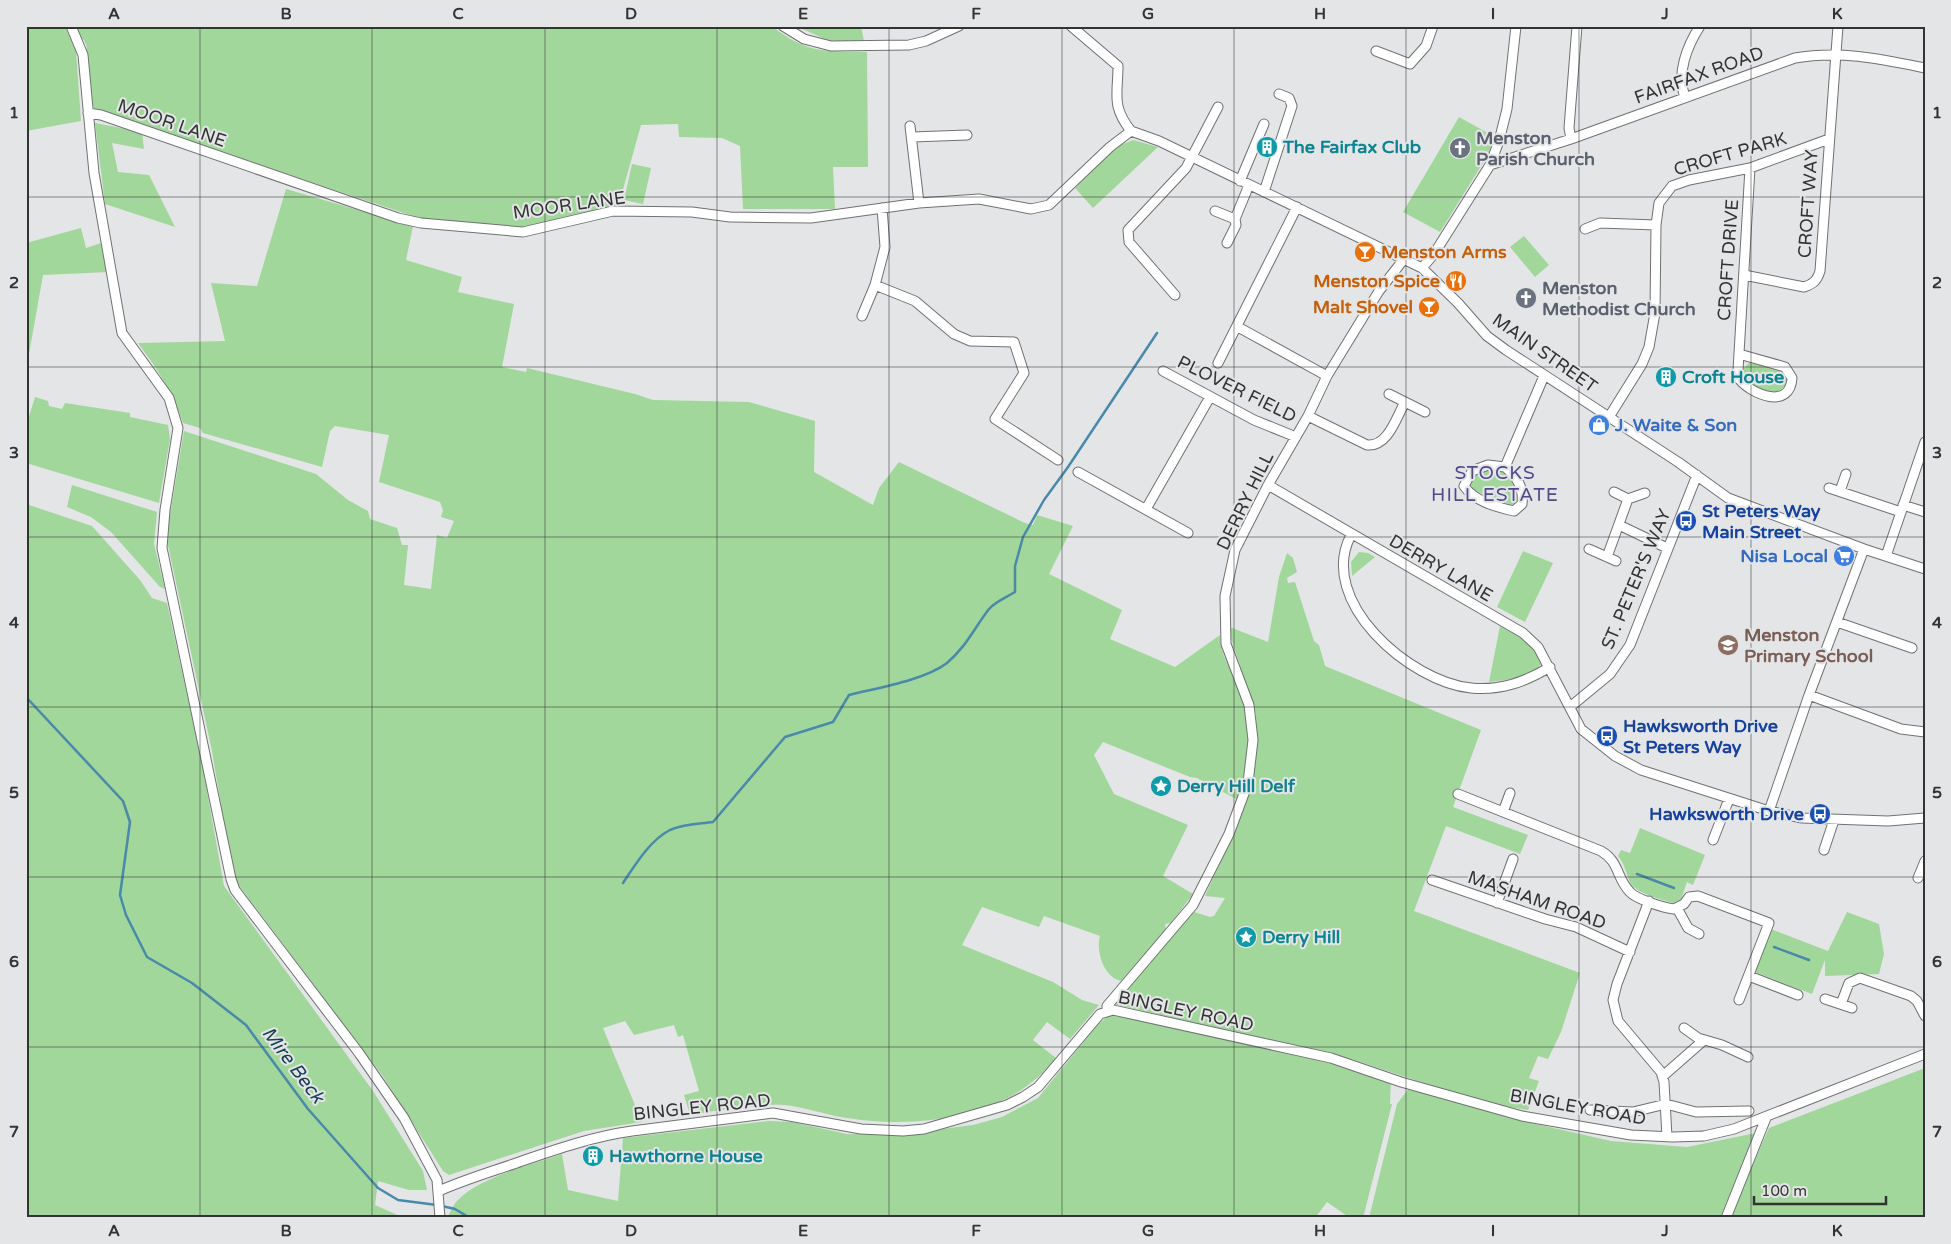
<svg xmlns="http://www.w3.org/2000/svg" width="1951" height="1244" viewBox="0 0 1951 1244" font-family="'Varela Round',sans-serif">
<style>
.green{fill:#a1d79a}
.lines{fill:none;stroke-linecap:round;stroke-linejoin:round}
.stream{stroke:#4a89a9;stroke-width:2.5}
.minor-casing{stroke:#707173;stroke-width:11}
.minor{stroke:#fff;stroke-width:9}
.grid{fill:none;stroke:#333334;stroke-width:1;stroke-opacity:0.55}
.labels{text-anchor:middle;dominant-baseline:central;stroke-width:4;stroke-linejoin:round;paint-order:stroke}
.street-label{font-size:18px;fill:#333334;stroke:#e4e5e7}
.worship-label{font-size:18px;font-weight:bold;fill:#5b616d;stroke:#e4e5e7;text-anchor:start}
.culture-label{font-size:18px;font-weight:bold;fill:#0d838f;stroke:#e4e5e7;text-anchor:start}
.food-label{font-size:18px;font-weight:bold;fill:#c56008;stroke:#e4e5e7;text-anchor:end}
.shop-label{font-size:18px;font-weight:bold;fill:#366cbe;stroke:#e4e5e7;text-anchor:start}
.transit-label{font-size:18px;font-weight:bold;fill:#164399;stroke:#e4e5e7;text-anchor:start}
.education-label{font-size:18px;font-weight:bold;fill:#785e54;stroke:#e4e5e7;text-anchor:start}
.neighbourhood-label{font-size:19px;letter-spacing:1px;fill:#524a88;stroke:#e4e5e7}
.water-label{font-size:19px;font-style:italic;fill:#183f53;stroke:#e4e5e7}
.neatline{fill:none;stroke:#333334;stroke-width:2}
.grid-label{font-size:16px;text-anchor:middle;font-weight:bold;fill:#333334}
</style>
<rect width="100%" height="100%" fill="#e4e5e7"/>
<path class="green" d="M26,26H65L76,51L81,121L26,131Z
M75,26H772C807,54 825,51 867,52L868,167H833L835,209H743L740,146L722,138L679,137L678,124L641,125L619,204L518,231L416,217L96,111L91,103L84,53L87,47L84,40L79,38Z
M796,26H861L864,41H829Z
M1459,117L1495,137L1486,158L1440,232L1403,212Z
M95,123L142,132L144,149L112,143L118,172L149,175L175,227L105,204Z
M1133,140L1158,147L1093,208L1075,188L1118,146Z
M632,164L651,168L643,204L624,200Z
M286,189L413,226L406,260L462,277L458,292L514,304L502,367L526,372L527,368L635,394L653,400L749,402L815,421L814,472L873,505L879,488L899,462L1025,523L1033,525L1037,515L1073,526L1049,574L1122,610L1110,639L1175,667L1220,635C1220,665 1243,679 1249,705C1255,734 1244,772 1238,800L1197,778L1190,777L1103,742L1094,755L1114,794L1188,825L1163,876L1193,894L1171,923L1165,924L1166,930L1121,981C1102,977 1096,948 1100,936L1044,916L1039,927L982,907L962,945L1053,982L1082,1000L1099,1005L1070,1039L1047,1022L1033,1040L1056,1058C1009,1119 918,1129 847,1118C826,1115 805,1107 784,1105C759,1103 715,1111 690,1115L684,1095L699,1091L683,1035L678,1037L674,1025L634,1035L625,1021L603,1028L642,1122L584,1131L449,1175L443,1171L382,1075L237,883L231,865L212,751L168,545L169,521L184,431L316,474L348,500L368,511L370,519L397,528L402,545H408L404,585L431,589L437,535L447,538L454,521L441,517L443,510L440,502L379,482L389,435L335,426L330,431L322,467L203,433L200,428L183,423C173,392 157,369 138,343L225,341L211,283L257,286Z
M81,228L86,248L101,243L109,272L43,275L26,371V243Z
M1524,236L1549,265L1535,277L1510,247Z
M1749,363L1781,368L1788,378L1786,385C1772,401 1759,387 1744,378L1742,370Z
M35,397L48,401L49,406L62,409L65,403L130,413V417L168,425L170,439L159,503L26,463V426Z
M1488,469C1511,472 1513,476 1520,498L1517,503L1511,505L1473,490L1470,483L1471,478Z
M72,485L157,512L154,544L165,589L160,587L111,532L91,517L67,507Z
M26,504L92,526L140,580L152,598L167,603L202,763L224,886L373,1091L423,1171L427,1190H409L378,1181L375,1205L404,1218H26Z
M1523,551L1553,563L1525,622L1497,607Z
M1359,552L1368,553L1375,557L1352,576L1351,562Z
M1287,553L1293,558L1297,572L1287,578L1288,583L1295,582L1314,641L1319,645L1325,666L1481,730L1453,807L1528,835L1520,854L1446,826L1414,911L1580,973L1561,1032L1548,1059L1538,1056L1529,1078L1539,1081L1528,1110L1488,1104L1354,1060L1113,1004L1191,911L1210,917L1214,916L1225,898L1205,896L1241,817L1252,785L1256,759V714L1227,626L1268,642L1279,577Z
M1500,626C1514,634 1542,645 1541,664C1532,679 1505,680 1489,682Z
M1640,828L1705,855L1693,885L1687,882L1681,899L1673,903C1661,899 1636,894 1630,882C1626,873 1625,865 1618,856L1621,850L1630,853Z
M1847,912L1879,924L1884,954L1879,974L1825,976V960L1812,994L1755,972L1771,929L1828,951Z
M1114,1015C1207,1034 1300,1053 1391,1080L1390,1104H1392L1363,1218H1350L1327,1202L1315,1218H447C450,1213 453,1205 457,1201C479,1177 531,1165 562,1154L568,1190L618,1201L623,1138L769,1121L792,1122L847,1134H902L973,1125L1002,1117L1038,1098L1098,1024L1107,1017Z
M1925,1068V1218H1729L1769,1128Z
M1409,1088L1518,1120L1611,1141L1687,1147L1756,1133L1720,1218H1369L1397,1104Z"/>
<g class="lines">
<path class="stream" d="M26,697L123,801L130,822L120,895L126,915L147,957L192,983L246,1025L308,1109L378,1188L398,1200L437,1205
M1637,874L1674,888
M623,883C635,865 650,840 670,830C683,824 699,824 713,822L785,737L833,722L849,695C877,688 925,680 947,663C966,647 975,627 989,609C995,602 1007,597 1015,592V566L1023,537L1044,500L1068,467L1157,333
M1774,947L1809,960
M442,1206L455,1209L470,1218"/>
<g class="minor-casing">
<path id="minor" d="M71,26L83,55L94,173L122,333L169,398L178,428L165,510L162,548L231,879L235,890L359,1053L404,1118L437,1180L440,1218
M783,26L804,39L831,46L909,45L926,41L959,26
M1071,26L1118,66C1118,94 1111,106 1131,131
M1376,51L1410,64L1426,46L1433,26
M1685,97C1676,74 1687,46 1700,26
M88,113L101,115L398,218L421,223L523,232L613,211L692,212L730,217L811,218L919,203L979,199L1031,209L1049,205L1110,147L1131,131
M910,126L919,203
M1131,131L1159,141L1422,268L1458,303L1487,336L1506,350L1678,462L1728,498L1864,549L1925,569
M912,137L967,135
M1571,139L1569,128L1577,26
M1490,165L1571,139L1795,58C1840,50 1881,59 1925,68
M1240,181L1264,124
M1264,192L1292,106L1289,98L1279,94
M882,208L885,247L875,285L915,301L954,334L970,341L1014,342L1024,373L995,419L1058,460
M1215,211L1235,219
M1585,229L1600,223L1656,225
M1227,243L1236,225L1235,219L1249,185
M1422,268L1434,254L1490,165L1499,141L1507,109L1516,26
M1744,275L1804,287C1813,284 1817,281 1820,271L1838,26
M1175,295L1129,242L1128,230L1186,168L1218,107
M862,316L875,285
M1238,327L1327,376
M1739,354L1785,367L1792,378C1790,410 1752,395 1739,379L1738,370L1750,168
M1218,363L1297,207
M1163,371L1254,420L1296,437
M1389,394L1425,412
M1308,416L1367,445C1388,447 1396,418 1405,402
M1609,417L1642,364L1649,347L1655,313L1656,225L1659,203L1672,186L1689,180L1750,168L1829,139
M1505,467L1488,465L1472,471L1464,486C1474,501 1496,507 1514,511L1522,504C1524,487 1517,477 1505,467L1544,376
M1078,472L1188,533
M1268,485L1523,633L1538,647L1581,729L1615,756L1641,770L1769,811L1802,818L1888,821L1925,818
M1829,488L1901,512
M1840,491L1846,474
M1614,492L1628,499
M1903,505L1925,512
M1146,509L1210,397
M1619,525L1667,548
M1351,535C1316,601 1410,682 1471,688C1500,691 1525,682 1550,667
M1589,549L1616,561
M1886,556L1925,442
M1607,557L1628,499L1645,493
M1837,622L1912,648
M1809,695L1901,729L1925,732
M1570,707L1610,674L1630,645L1697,475
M1458,794L1601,851C1620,862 1616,878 1630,892C1636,899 1664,908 1674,909L1684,904L1689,897L1698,896L1769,923L1739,1000
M1769,811L1809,695L1864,549
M1503,812L1510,793
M1713,840L1729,799
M1824,850L1834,820
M1918,878L1925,861
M1432,880L1545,919L1576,927L1630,952
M1649,901L1617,984L1613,1000L1618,1021L1661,1072L1664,1082L1667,1137
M1497,903L1513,859
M1677,908L1688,928L1699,934
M1749,976L1798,995
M1825,999L1852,1008
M1841,1004L1849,983L1860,978L1911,996L1917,1001L1925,1016
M1107,1011V1006L1193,905L1229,834L1248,783L1253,740L1249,705L1226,644L1225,596L1235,550L1268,485L1308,416L1327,376L1379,291L1404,259
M1684,1028L1698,1038L1722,1045L1748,1057
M1663,1076L1704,1040
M1590,1110L1633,1112L1666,1104L1696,1112L1749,1111
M439,1191C466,1179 494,1171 522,1161C557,1149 595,1136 632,1131L773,1113L861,1129L903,1131L924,1129L1007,1105L1023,1097L1038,1087L1100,1014L1113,1010L1331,1058L1401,1082L1522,1116L1631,1135L1673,1137L1704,1136L1734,1129L1925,1054
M1726,1218L1766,1118"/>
</g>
<use href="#minor" class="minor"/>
</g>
<path class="grid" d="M200,26V1218M372,26V1218M545,26V1218M717,26V1218M889,26V1218M1062,26V1218M1234,26V1218M1406,26V1218M1579,26V1218M1751,26V1218M26,197H1925M26,367H1925M26,537H1925M26,707H1925M26,877H1925M26,1047H1925"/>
<defs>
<g id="building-disc" transform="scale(1.125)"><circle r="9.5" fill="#0f9aa8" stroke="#e4e5e7"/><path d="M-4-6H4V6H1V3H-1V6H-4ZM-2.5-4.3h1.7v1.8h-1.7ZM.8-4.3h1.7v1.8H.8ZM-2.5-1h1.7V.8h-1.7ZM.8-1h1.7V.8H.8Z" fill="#fff"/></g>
<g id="church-disc" transform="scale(1.125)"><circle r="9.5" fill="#6b7280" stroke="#e4e5e7"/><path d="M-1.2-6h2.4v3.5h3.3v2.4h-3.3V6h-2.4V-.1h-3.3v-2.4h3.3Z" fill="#fff"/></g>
<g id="bar-disc" transform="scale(1.125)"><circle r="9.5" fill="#e8710a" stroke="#e4e5e7"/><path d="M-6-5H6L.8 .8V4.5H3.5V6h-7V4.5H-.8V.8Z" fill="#fff"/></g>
<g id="restaurant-disc" transform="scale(1.125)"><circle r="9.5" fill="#e8710a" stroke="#e4e5e7"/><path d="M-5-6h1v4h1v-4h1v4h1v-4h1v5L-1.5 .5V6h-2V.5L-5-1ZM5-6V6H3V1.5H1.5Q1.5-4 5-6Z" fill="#fff"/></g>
<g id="shop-disc" transform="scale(1.125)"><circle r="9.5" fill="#3f7fe0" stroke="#e4e5e7"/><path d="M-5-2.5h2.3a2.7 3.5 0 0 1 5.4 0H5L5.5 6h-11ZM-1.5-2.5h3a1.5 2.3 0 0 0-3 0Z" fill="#fff"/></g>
<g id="bus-disc" transform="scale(1.125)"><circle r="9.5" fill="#1a4fb4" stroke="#e4e5e7"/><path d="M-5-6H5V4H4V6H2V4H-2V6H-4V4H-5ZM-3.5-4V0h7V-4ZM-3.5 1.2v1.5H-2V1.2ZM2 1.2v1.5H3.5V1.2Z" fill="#fff"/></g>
<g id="supermarket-disc" transform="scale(1.125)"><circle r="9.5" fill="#3f7fe0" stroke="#e4e5e7"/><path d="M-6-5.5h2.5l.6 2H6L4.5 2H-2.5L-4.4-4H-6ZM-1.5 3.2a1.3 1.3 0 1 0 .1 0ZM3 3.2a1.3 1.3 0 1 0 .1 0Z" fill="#fff"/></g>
<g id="school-disc" transform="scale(1.125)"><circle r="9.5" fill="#8d6e63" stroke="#e4e5e7"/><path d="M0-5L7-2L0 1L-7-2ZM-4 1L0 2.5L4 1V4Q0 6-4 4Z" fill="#fff"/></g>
<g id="sight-disc" transform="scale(1.125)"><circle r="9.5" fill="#0f9aa8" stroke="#e4e5e7"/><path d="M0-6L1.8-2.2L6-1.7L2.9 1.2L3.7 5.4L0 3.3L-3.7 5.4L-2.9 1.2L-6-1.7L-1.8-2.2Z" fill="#fff"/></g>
</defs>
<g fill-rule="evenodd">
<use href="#building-disc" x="1267" y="147"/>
<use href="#church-disc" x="1460" y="148"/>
<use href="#bar-disc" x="1365" y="252"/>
<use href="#restaurant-disc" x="1456" y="281"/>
<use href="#church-disc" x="1526" y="298"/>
<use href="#bar-disc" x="1429" y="307"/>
<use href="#building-disc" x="1666" y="377"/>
<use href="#shop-disc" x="1599" y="425"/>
<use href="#bus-disc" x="1686" y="521"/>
<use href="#supermarket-disc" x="1844" y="556"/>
<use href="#school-disc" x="1728" y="645"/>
<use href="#bus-disc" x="1607" y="736"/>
<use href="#sight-disc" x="1161" y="786"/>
<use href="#bus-disc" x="1820" y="814"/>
<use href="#sight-disc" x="1246" y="937"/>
<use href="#building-disc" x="593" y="1156"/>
</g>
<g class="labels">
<g class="street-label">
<text transform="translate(1699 75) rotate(-20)">FAIRFAX ROAD</text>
<text transform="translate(172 123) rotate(19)">MOOR LANE</text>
<text transform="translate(1730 154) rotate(-16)">CROFT PARK</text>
<text transform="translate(1808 204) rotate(-86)">CROFT WAY</text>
<text transform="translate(569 205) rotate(-8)">MOOR LANE</text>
<text transform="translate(1728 260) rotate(-86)">CROFT DRIVE</text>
<text transform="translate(1545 353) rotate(35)">MAIN STREET</text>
<text transform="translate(1237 389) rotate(26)">PLOVER FIELD</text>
<text transform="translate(1245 501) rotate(-64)">DERRY HILL</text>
<text transform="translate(1441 568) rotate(30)">DERRY LANE</text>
<text transform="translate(1636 579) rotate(-67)">ST. PETER'S WAY</text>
<text transform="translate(1537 900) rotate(19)">MASHAM ROAD</text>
<text transform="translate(1186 1011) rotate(12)">BINGLEY ROAD</text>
<text transform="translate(702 1107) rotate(-6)">BINGLEY ROAD</text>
<text transform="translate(1578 1107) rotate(10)">BINGLEY ROAD</text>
</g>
<g class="worship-label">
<text x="1476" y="138">Menston<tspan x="1476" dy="21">Parish Church</tspan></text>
<text x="1542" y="288">Menston<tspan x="1542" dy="21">Methodist Church</tspan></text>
</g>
<g class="culture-label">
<text x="1283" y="147">The Fairfax Club</text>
<text x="1682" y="377">Croft House</text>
<text x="1177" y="786">Derry Hill Delf</text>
<text x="1262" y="937">Derry Hill</text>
<text x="609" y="1156">Hawthorne House</text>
</g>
<g class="food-label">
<text x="1381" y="252" text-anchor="start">Menston Arms</text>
<text x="1440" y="281">Menston Spice</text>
<text x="1413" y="307">Malt Shovel</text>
</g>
<g class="shop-label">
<text x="1615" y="425">J. Waite &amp; Son</text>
<text x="1828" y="556" text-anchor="end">Nisa Local</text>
</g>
<g class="transit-label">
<text x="1702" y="511">St Peters Way<tspan x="1702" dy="21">Main Street</tspan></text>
<text x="1623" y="726">Hawksworth Drive<tspan x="1623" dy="21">St Peters Way</tspan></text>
<text x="1804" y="814" text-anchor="end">Hawksworth Drive</text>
</g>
<g class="education-label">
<text x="1744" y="635">Menston<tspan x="1744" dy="21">Primary School</tspan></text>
</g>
<g class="neighbourhood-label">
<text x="1495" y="473">STOCKS<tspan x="1495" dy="22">HILL ESTATE</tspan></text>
</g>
<g class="water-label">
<text transform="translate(293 1065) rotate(53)">Mire Beck</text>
</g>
</g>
<rect width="1951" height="1244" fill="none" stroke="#e4e5e7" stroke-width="55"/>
<path d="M1754 1196v8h132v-8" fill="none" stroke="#333334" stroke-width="2.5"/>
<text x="1761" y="1196" font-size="15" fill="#333334" stroke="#e4e5e7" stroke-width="4" paint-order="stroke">100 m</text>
<rect x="28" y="28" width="1896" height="1188" class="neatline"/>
<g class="grid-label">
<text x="114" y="19">A</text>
<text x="286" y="19">B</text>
<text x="458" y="19">C</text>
<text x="631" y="19">D</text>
<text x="803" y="19">E</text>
<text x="976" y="19">F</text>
<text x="1148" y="19">G</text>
<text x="1320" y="19">H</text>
<text x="1493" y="19">I</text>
<text x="1665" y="19">J</text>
<text x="1837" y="19">K</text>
<text x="14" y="118">1</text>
<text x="1937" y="118">1</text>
<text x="14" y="288">2</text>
<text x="1937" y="288">2</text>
<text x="14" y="458">3</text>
<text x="1937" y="458">3</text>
<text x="14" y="628">4</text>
<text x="1937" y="628">4</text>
<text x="14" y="798">5</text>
<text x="1937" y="798">5</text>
<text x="14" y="967">6</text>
<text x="1937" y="967">6</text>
<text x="14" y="1137">7</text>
<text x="1937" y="1137">7</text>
<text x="114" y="1236">A</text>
<text x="286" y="1236">B</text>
<text x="458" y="1236">C</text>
<text x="631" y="1236">D</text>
<text x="803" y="1236">E</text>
<text x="976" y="1236">F</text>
<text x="1148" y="1236">G</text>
<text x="1320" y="1236">H</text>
<text x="1493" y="1236">I</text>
<text x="1665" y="1236">J</text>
<text x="1837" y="1236">K</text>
</g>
</svg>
